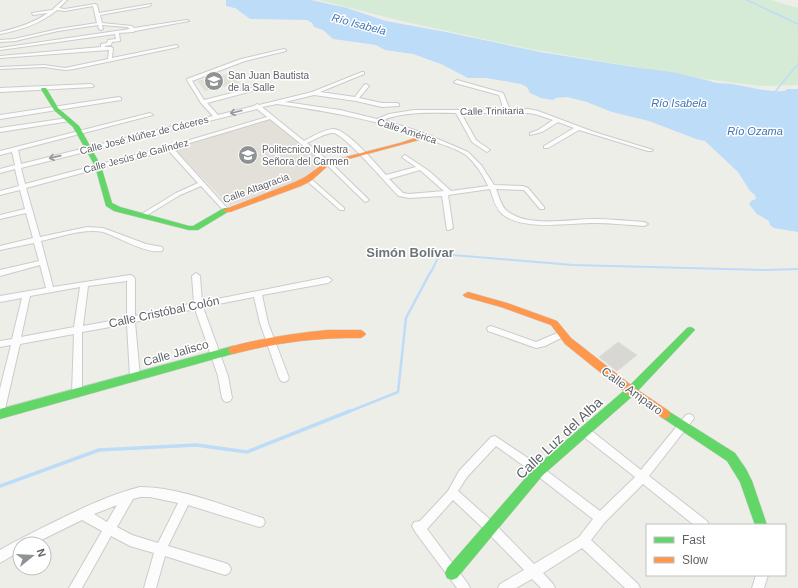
<svg xmlns="http://www.w3.org/2000/svg" width="798" height="588" viewBox="0 0 798 588" font-family="Arial,sans-serif">
<style>
.education{fill:#e2e0d8}
.green{fill:#d6ebd5}
.water{fill:#bddcf8}
.lines{fill:none;stroke-linecap:round;stroke-linejoin:round}
.stream-far3{stroke:#bddcf8;stroke-width:1.5}
.stream-far2{stroke:#bddcf8;stroke-width:2}
.stream-far1{stroke:#bddcf8;stroke-width:2.5}
.stream{stroke:#bddcf8;stroke-width:3.5}
.building{fill:#d8d7d4;stroke:#dedcd8}
.street-casing{stroke:#cbcbcb;stroke-width:2}
.fast-casing{stroke:#cacbc9;stroke-width:1}
.slow-casing{stroke:#cacbc9;stroke-width:1}
.street{fill:#fcfcfc;fill-rule:evenodd}
.fast{fill:#63d668;fill-rule:evenodd}
.slow{fill:#ff974d;fill-rule:evenodd}
.oneway{stroke:#95989b}
.labels{text-anchor:middle;dominant-baseline:central;stroke-width:3;stroke-linejoin:round;paint-order:stroke}
.far-poi-label{font-size:10px;fill:#5e6267;stroke:#fff;text-anchor:start}
.far-street-label{font-size:10px;fill:#5e6267;stroke:#fff}
.far-water-label{font-size:11px;font-style:italic;fill:#3e74b8;stroke:#fff}
.street-label{font-size:12px;fill:#5e6267;stroke:#fff}
.neighbourhood-label{font-size:13px;font-weight:bold;fill:#6f7479;stroke:#fff}
.near-street-label{font-size:14px;fill:#5e6267;stroke:#fff}
</style>
<rect width="100%" height="100%" fill="#eeeee9"/>
<path class="education" d="M231,73L240,83L205,91L197,81Z
M270,119L323,163L296,183L229,206L174,148Z"/>
<path class="green" d="M318,0H771L798,8V85L760,86L705,79L530,49L406,22Z"/>
<path class="water" d="M226,0H311L347,8L386,21L446,32L540,52L640,68L672,72L710,81C717,84 724,83 732,84C750,87 766,92 785,91L787,89H798V232L774,228L770,225L769,221L757,214L749,204L751,201L756,199L755,195L750,191L738,172L705,141L696,139L649,121L612,112L587,102L567,97L556,98L553,100L541,98L530,93L527,87L521,84L486,78H468L441,64L413,54L385,50L376,45L333,39L323,30L314,27L312,23L307,20L250,19L235,8L226,6Z"/>
<g class="lines">
<path class="stream-far3" d="M747,0L798,24
M774,93L798,64"/>
<path class="stream-far2" d="M431,272L440,254L573,265L767,270L798,269"/>
<path class="stream-far1" d="M348,412L398,392L406,318L431,271"/>
<path class="stream" d="M0,486L99,450L196,445L247,452L350,411"/>
</g>
<path class="building" d="M618,342L637,355L617,371L599,357Z"/>
<g class="lines">
<g class="street-casing">
<path id="street" d="M63,0H67L59,8L65,9L95,4L97,5L99,13L151,4L150,6L100,15L102,23L132,26L134,28L187,20L189,21L135,31L133,32L119,33L120,41L112,42L111,45L105,46V47H111L113,48L112,58L176,45L178,46V47L74,69L65,70L44,67L0,69V67L44,65L65,68L108,59L109,50L0,58V56L101,47V44L107,43L108,40L116,39L115,34L0,50V48L130,29L127,27L102,25L103,29L101,30L99,29L98,25L58,31L15,41L0,42V40L14,39L58,29L97,23L93,6L65,11L57,10C40,24 21,30 0,34V32C18,28 33,23 48,13L33,15L32,13L52,10Z
M284,49L286,50V51L245,61L192,81L204,100L260,86L263,88L207,103L218,115L254,106L257,104L259,105L312,92L362,72H364V74L320,92L355,97L364,85L366,84L369,86L359,98L382,103H397L399,104V106L382,107L356,101L314,95L285,102L340,110L377,119L389,114L414,110H504L499,95L455,83L454,82L457,80L503,93L510,110L528,109L538,111L594,132L653,150L652,151H648L579,130L548,148H544V146L574,128L558,122L542,132L530,135V133L538,130L553,120L535,114L528,113H461L476,140L490,150L487,152L472,142L456,113C432,113 406,111 383,120L424,133L468,152L481,165L494,185L523,186L528,188L544,207V209H540L524,190L496,189C499,196 501,206 507,211C528,228 570,219 595,219C611,219 628,221 644,222L648,224L644,226C628,225 611,223 595,223C569,223 523,231 502,214C495,207 493,198 490,189L448,195L453,228L449,230H447L442,196L409,198L399,196C388,186 344,133 333,133C325,133 314,140 307,143L330,162L369,200L366,202L364,201L326,164L270,119L173,148L228,209V211H224L201,186L180,195L144,217H140L139,216L140,215L176,193L198,183L168,150L26,188L40,237L87,227L103,228L146,244L162,247L163,249L162,251C145,254 119,237 103,232C85,228 59,237 41,241L53,287L130,275L133,276L135,279V316L194,303L192,276L196,273L200,276L202,302L328,277L332,280L328,283L262,295L268,323L289,378L287,381L284,382L281,381L279,378L260,323L254,297L203,307L228,376L232,398L230,401L227,402L224,401L222,398L218,376L195,309L135,322L140,377L138,380L135,381L132,380L130,377L127,324L82,332V393L80,396L77,397L74,396L72,393L74,334L20,344L5,409L3,412L0,413V389L11,345L0,347V341L12,339L22,298L0,302V296L46,288L40,265L0,276V270L39,261L34,243L0,250V246L33,238L26,213L0,219V215L25,209L20,190L0,195V191L19,186L15,169L0,173V169L15,165L12,152L0,155V151L150,113L153,115L18,150L21,164L213,116L201,103L187,80V79L241,59ZM277,104C332,112 385,121 436,142C446,146 458,149 467,156C476,164 483,175 488,186L451,191L429,171L405,155L402,157L403,158L416,167L386,175C377,165 346,128 333,129C323,130 313,136 304,141L262,107ZM257,109L267,117L173,145L25,184L21,168ZM420,170L444,191L409,194L403,193L389,179ZM127,281V318L83,326L88,286ZM80,287L74,327L21,337L30,296Z
M91,84L94,86L93,87L0,92V88Z
M119,97L121,98V100L0,119V115Z
M68,118L71,120L70,121L0,132V128Z
M308,177L310,178L344,208V210H340L306,180V178Z
M491,326L536,342L562,331L565,332L566,334L565,336L545,346L536,348L488,331L487,329L488,327Z
M689,414L692,415L694,418L692,421L649,476L707,521L709,525H694L643,484L605,522L591,540L638,584L640,588H625L582,548L543,573L553,584L555,588H541L532,579L516,588H498L500,584L524,570L486,531L453,500L427,529L468,584L470,588H457L416,533L412,526L414,522L420,521L448,491L459,471L491,437L495,436L543,468L600,511L635,477L580,434L579,431L580,428L584,427L588,428L641,470L686,415ZM496,446L535,474L593,519L579,537L534,564L494,523L458,491L467,477Z
M140,487C179,487 222,505 259,517L263,518L265,522L263,526L259,527L188,505L168,546L225,563L229,565L231,569L229,573L225,575L165,556L156,588H144L154,553L130,546L111,536L82,588H69L102,531L82,520L33,544H20V551L0,563V550C17,540 34,532 52,523C80,509 109,495 140,487ZM140,497H150L178,503L158,543L132,535L117,527L133,499ZM117,505L107,522L94,514Z
M756,575H768L764,588H752Z"/>
</g>
<g class="fast-casing">
<path id="fast" d="M42,88H46L58,108L79,126L101,166L112,203L120,207L189,226H193L224,208H230L231,210L198,230H189L114,211L106,206L95,166L73,127L54,110L41,89Z
M690,327L693,328L695,330L693,332L635,394L543,475L457,578L452,580L447,578L445,573L447,568L535,467L627,388L687,328Z
M233,346L236,347L238,350L236,353L0,419V409Z
M665,409L735,453L746,469L752,481L767,525H755L740,482L727,461L661,417L660,414L661,411Z"/>
</g>
<g class="slow-casing">
<path id="slow" d="M422,132L425,134L419,140L330,164L311,181L301,186L230,212H224L223,210L295,182L305,177L326,162L400,143L415,138Z
M468,292L507,303L557,321L571,338L635,388L669,411L670,414L669,417L665,419L661,417L627,394L565,344L551,325L501,307L465,297L463,295Z
M328,330H361L364,332L366,334L364,336L361,338C317,337 275,343 233,354L230,353L228,350L230,347L233,346C264,338 295,333 328,330Z"/>
</g>
<use href="#street" class="street"/>
<use href="#fast" class="fast"/>
<use href="#slow" class="slow"/>
</g>
<defs><path id="oneway-shaft" d="M-6 0H5M1.5-3L5.5 0L1.5 3" fill="none" stroke-width="1.6" stroke-linecap="round" stroke-linejoin="round"/></defs>
<g class="oneway">
<use href="#oneway-shaft" transform="translate(236 112) rotate(166)"/>
<use href="#oneway-shaft" transform="translate(55 157) rotate(167)"/>
</g>
<defs>
<g id="school-disc" transform="scale(1)"><circle r="9.5" fill="#909394" stroke="#fff"/><path d="M0-5L7-2L0 1L-7-2ZM-4 1L0 2.5L4 1V4Q0 6-4 4Z" fill="#fff"/></g>
</defs>
<g fill-rule="evenodd">
<use href="#school-disc" x="214" y="81"/>
<use href="#school-disc" x="248" y="155"/>
</g>
<g class="labels">
<g class="far-poi-label">
<text x="228" y="75">San Juan Bautista<tspan x="228" dy="12">de la Salle</tspan></text>
<text x="262" y="149">Politecnico Nuestra<tspan x="262" dy="12">Señora del Carmen</tspan></text>
</g>
<g class="far-street-label">
<text transform="translate(492 111) rotate(-1)">Calle Trinitaria</text>
<text transform="translate(407 131) rotate(18)">Calle América</text>
<text transform="translate(144 135) rotate(-14)">Calle José Núñez de Cáceres</text>
<text transform="translate(136 156) rotate(-15)">Calle Jesús de Galíndez</text>
<text transform="translate(256 188) rotate(-20)">Calle Altagracia</text>
</g>
<g class="far-water-label">
<text transform="translate(359 24) rotate(15)">Río Isabela</text>
<text x="679" y="103">Río Isabela</text>
<text x="755" y="131">Río Ozama</text>
</g>
<g class="street-label">
<text transform="translate(164 312) rotate(-12)">Calle Cristóbal Colón</text>
<text transform="translate(176 353) rotate(-16)">Calle Jalisco</text>
<text transform="translate(632 391) rotate(36)">Calle Amparo</text>
</g>
<g class="neighbourhood-label">
<text x="410" y="252">Simón Bolívar</text>
</g>
<g class="near-street-label">
<text transform="translate(559 438) rotate(-43)">Calle Luz del Alba</text>
</g>
</g>
<rect x="646" y="524" width="140" height="52" fill="#ffffff" stroke="#bfc0c2"/>
<rect x="654" y="537" width="20" height="6" fill="#63d668" stroke="#bfc0c2"/>
<text x="682" y="544" font-size="12" fill="#5e6267">Fast</text>
<rect x="654" y="557" width="20" height="6" fill="#ff974d" stroke="#bfc0c2"/>
<text x="682" y="564" font-size="12" fill="#5e6267">Slow</text>
<g transform="translate(32 556) rotate(72)"><circle r="19" fill="#ffffff" stroke="#bfc0c2"/>
<path d="M0-3L7 15L0 10L-7 15Z" fill="#909394"/>
<text y="-6" font-size="11" font-weight="bold" text-anchor="middle" fill="#5e6267">N</text>
</g>
</svg>
